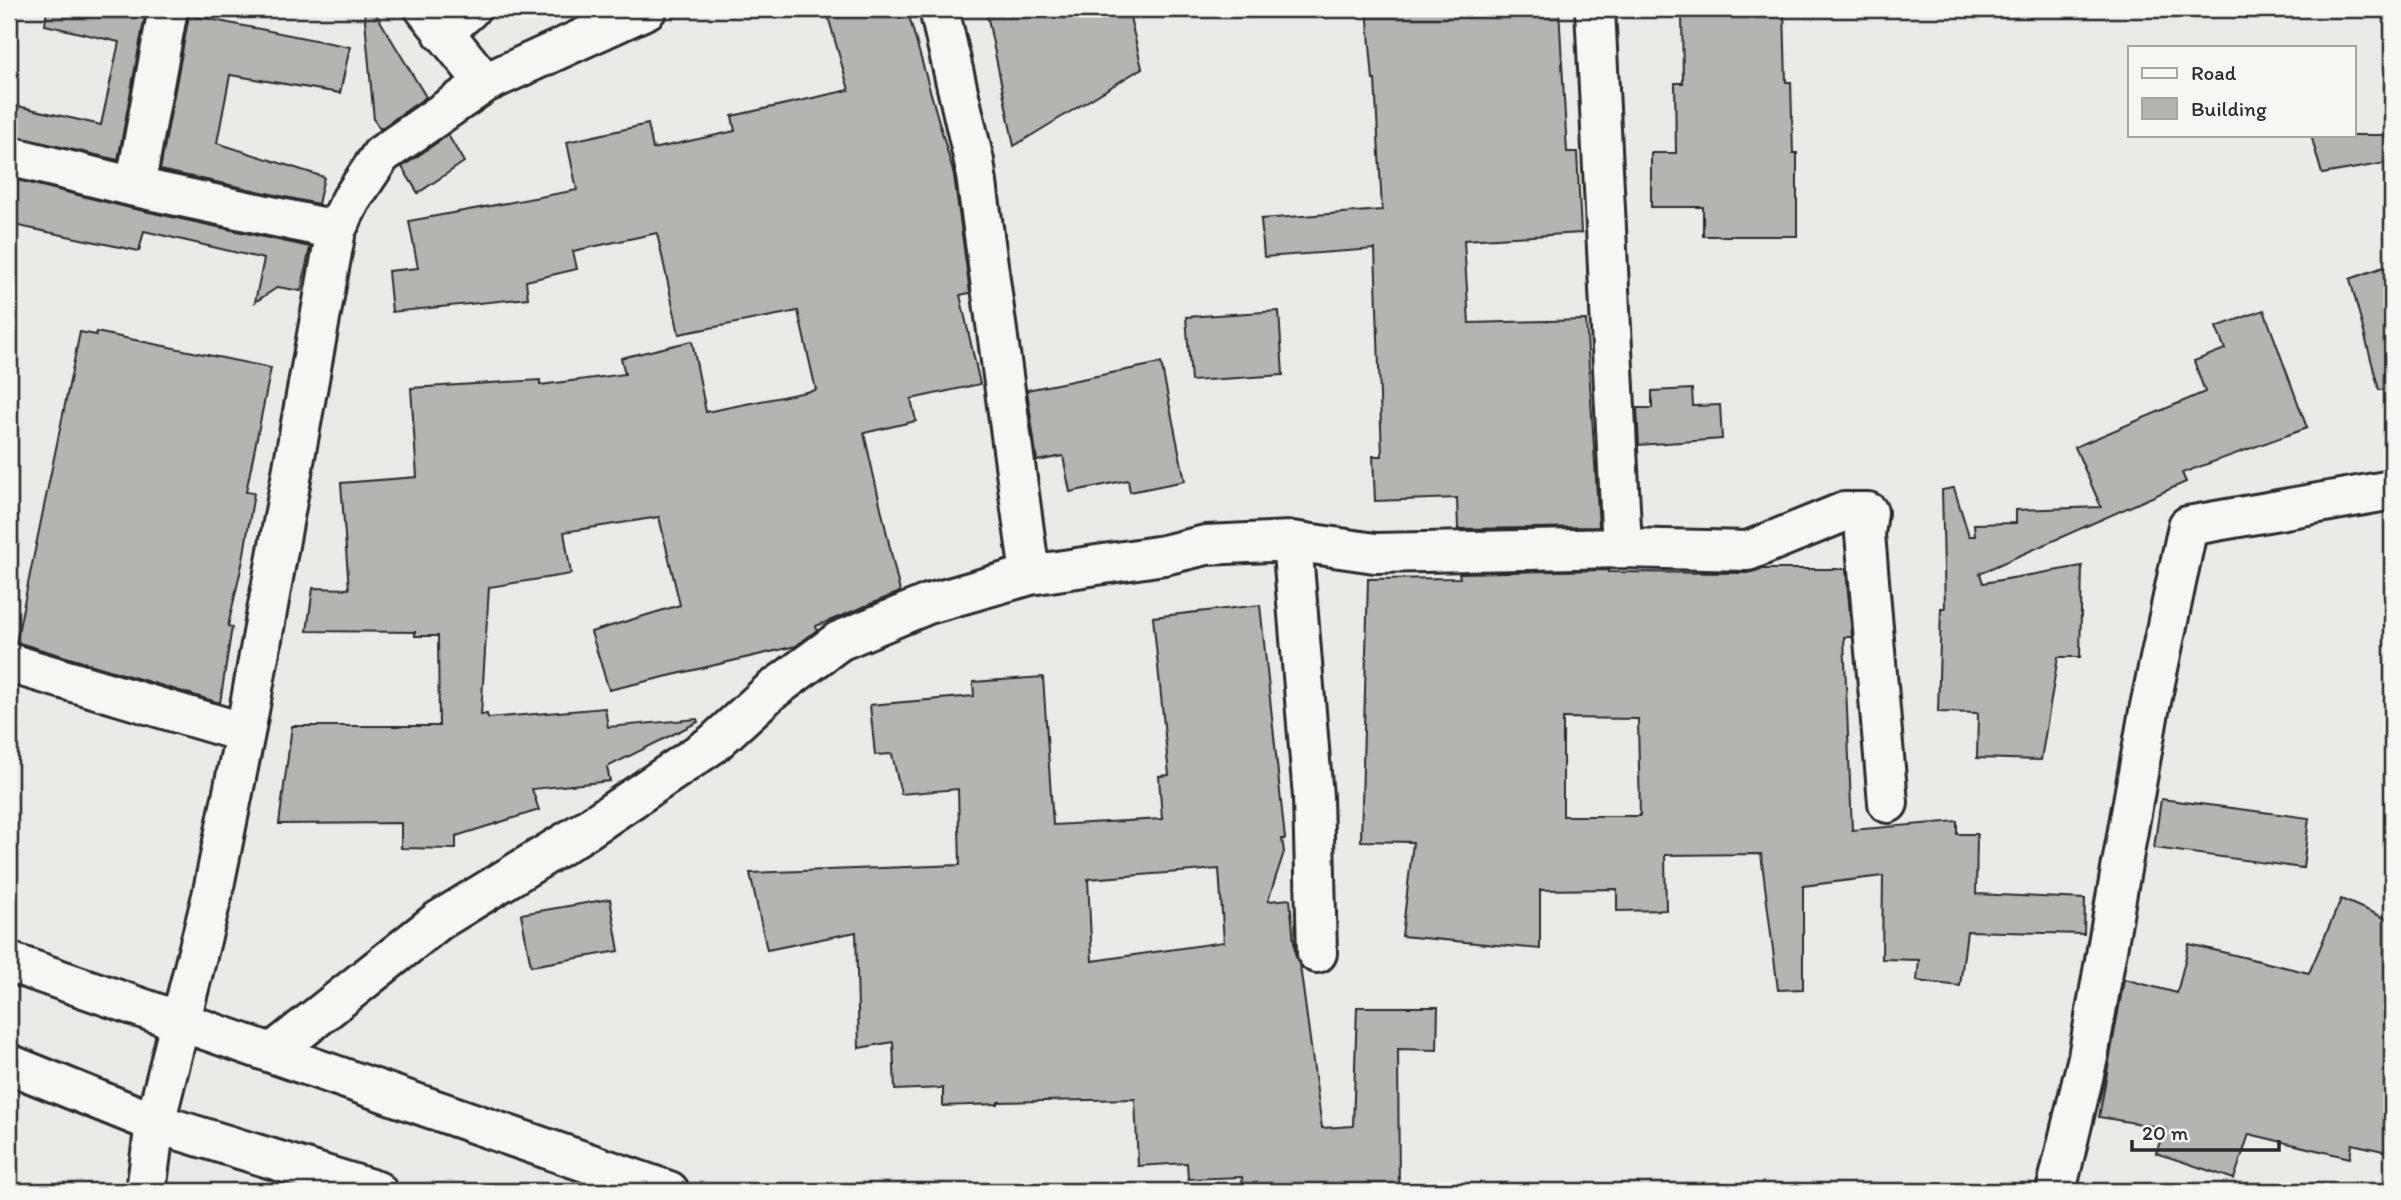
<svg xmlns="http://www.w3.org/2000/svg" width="2401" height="1200" viewBox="0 0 2401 1200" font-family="Itim,sans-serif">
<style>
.building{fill:#b4b4b1;stroke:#2b2b2b;stroke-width:2;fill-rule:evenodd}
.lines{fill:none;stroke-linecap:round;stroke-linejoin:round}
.minor-casing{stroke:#2b2b2b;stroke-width:44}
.major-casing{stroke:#2b2b2b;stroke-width:44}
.minor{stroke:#f6f6f2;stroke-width:38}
.major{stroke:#f6f6f2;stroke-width:38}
</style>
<rect width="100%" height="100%" fill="#eaeae6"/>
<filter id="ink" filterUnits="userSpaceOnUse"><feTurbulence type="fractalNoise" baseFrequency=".0143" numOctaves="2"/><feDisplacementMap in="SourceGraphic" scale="14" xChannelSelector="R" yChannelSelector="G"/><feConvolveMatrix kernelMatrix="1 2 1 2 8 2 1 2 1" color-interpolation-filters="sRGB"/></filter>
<g filter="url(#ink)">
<path class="building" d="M47,9L146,10L118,160L9,135V104L101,125L119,42L45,25Z
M364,9H373L426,97L380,129L374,120Z
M826,9H907L954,175L970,293L960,295L980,384L911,399L916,421L864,433L900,592L816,626L817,630L796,646L609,690L591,632L680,605L659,517L564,532L571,574L489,587L481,715L487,714L488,718L605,708L608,727L697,719L698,722L607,767L610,781L532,789L539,810L456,836V849L401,848V823L279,824L292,726H439L438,636H415V632L307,631L313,588L349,589L341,483L417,477L411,388L540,380V385L625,374L621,358L692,341L706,412L816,390L798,311L679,334L657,233L573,251L577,269L526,281L528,298L392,312L388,271L418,268L409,221L577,190L567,142L648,124L653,149L735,131L732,116L849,90Z
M986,9H1128L1142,68L1014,146Z
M1367,9H1559L1567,152H1577L1581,233L1464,240L1469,323L1586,320L1599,527L1458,529L1457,498L1375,501L1373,456H1382L1375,249L1264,257L1261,219L1382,210L1375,80H1373Z
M1784,10L1786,82H1791L1793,153H1797V236H1703V207H1651V153H1676L1675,83H1683L1682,13Z
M189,15L350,47L340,93L230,75L217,143L324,177L318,204L160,170Z
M448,135L464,162L418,193L402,167Z
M2311,135H2392V162L2322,174Z
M9,178L130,208L310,247L301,291L278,287L255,302L264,259L144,231L139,251L9,224Z
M2392,264V389L2379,390L2350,279Z
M2264,310L2307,428L2182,473L2186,482L1980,573L1983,583L2082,566L2080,657H2058L2041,760L1977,758L1978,713L1938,712L1941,608H1945L1942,490L1954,488L1969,536H1975L1974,524L2016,523V510L2101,507L2075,447L2205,392L2194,361L2225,349L2216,327Z
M1279,311L1283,375L1191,381L1186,317Z
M80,332L96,335V332L271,368L246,492L254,493L243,560L228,626L232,627L220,703L16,642Z
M1161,363L1185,481L1130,492L1128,480L1070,492L1063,456L1037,461L1027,390Z
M1692,389L1693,406L1720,405L1722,439L1639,445L1637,408H1652V391Z
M1762,569H1846L1852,637H1844L1852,830L1957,821V834H1977L1976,894L2085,899L2084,934L1967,931L1960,986L1917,981L1919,960L1882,959L1883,876L1803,886V989L1778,990L1761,854L1665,855L1666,910L1617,911V889L1540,890V949L1402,936L1413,842L1361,841L1368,579L1460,578L1459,573L1608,570V572L1747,573ZM1563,718L1638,719L1640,816H1563Z
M1260,605L1285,839H1282L1284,852L1268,901L1290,899L1295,954L1300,966L1322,1128L1353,1126L1357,1007H1438L1437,1050L1398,1049L1399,1191H1243L1242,1177L1188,1179L1187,1163L1138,1166L1135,1099L998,1102V1104L943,1106V1088L895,1090L893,1042L859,1048L856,932L767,950L750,873L960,865L958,789L901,794L892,754L875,755L870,705L974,696L973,682L1043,677L1053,825L1162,819L1159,776L1169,775L1153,617ZM1219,869L1224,942L1092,961L1088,879Z
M2161,799L2309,818L2303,868L2154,848Z
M610,899L619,951L531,966L521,914Z
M2341,899L2392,921V1153L2352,1144L2350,1158L2249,1134L2234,1179L2156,1153L2165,1128L2099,1117L2124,979L2177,993L2189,944L2309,973Z"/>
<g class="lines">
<g class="minor-casing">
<path id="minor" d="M425,9L485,83
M939,9L974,161L1030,575
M1595,9L1622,548
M443,33L470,9
M9,156L135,187L336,230
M135,187L168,9
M1292,541L1313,797L1317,953
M9,663L245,733
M272,1053L438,921L586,830L713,744L770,692L839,641L928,604L1030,575L1164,555L1206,545L1292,541L1375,553L1622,548L1748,551L1844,512H1868L1865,534L1888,803
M146,1191L155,1123L212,896L245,733L336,230L351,200L381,155L485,83L647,9
M2056,1191L2088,1057L2149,711L2188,526L2392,490"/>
</g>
<g class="major-casing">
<path id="major" d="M9,962L669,1191
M9,1064L155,1123L377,1191"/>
</g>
<use href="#minor" class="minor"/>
<use href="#major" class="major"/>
</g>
</g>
<rect width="2401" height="1200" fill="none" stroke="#f6f6f2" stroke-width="35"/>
<rect x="18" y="18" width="2366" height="1165" fill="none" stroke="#2b2b2b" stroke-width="2.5" filter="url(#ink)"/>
<rect x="2128" y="46" width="228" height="91" fill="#f6f6f2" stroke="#a5a5a2" stroke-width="2"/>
<rect x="2142" y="68" width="35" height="10" fill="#f6f6f2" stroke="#a5a5a2" stroke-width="2"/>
<text x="2191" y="80" font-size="21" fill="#2b2b2b">Road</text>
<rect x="2142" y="98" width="35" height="21" fill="#b4b4b1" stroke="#a5a5a2" stroke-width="2"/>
<text x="2191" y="116" font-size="21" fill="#2b2b2b">Building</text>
<path d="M2132 1140v10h147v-10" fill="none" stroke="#2b2b2b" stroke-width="3.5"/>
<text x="2142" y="1140" font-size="21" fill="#2b2b2b" stroke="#f6f6f2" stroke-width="5" paint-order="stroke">20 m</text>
</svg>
